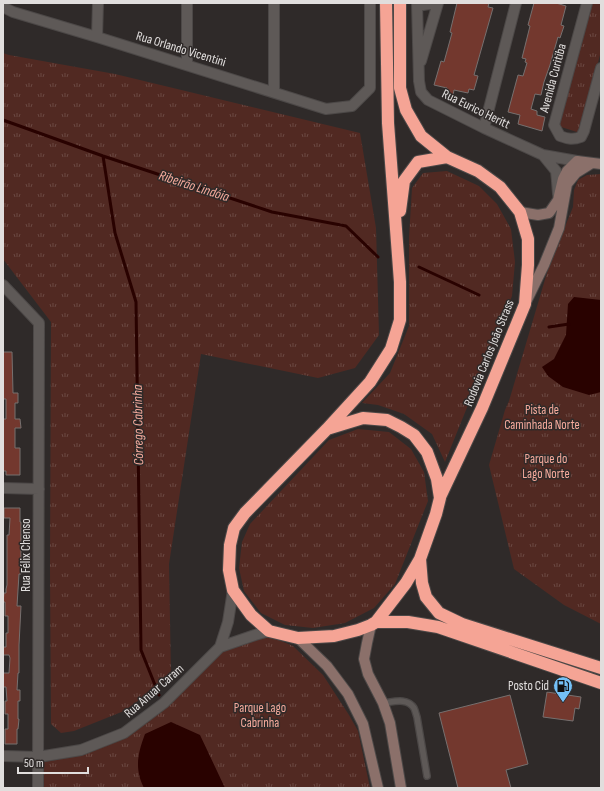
<svg xmlns="http://www.w3.org/2000/svg" width="604" height="791" viewBox="0 0 604 791" font-family="'Sofia Sans Condensed',sans-serif">
<style>
.grass{fill:url(#grass-tufts)}
.water{fill:#290200}
.lines{fill:none;stroke-linecap:round;stroke-linejoin:round}
.stream{stroke:#290200;stroke-width:3}
.building{fill:#73382e;stroke:#76706f}
.lane-casing{stroke:#4c4847;stroke-width:8}
.street-casing{stroke:#4c4847;stroke-width:12}
.secondary-casing{stroke:#4c4847;stroke-width:12}
.highway-casing{stroke:#4c4847;stroke-width:14}
.lane{stroke:#5e5957;stroke-width:5.5}
.street{stroke:#5e5957;stroke-width:10}
.secondary{stroke:#8b706a;stroke-width:10}
.highway{stroke:#f5a495;stroke-width:12}
.labels{text-anchor:middle;dominant-baseline:central;stroke-width:3;stroke-linejoin:round;paint-order:stroke}
.street-label{font-size:13px;fill:#e1dedd;stroke:#2f2a29}
.park-label{font-size:13px;fill:#f7ab9d;stroke:#2f2a29}
.poi-label{font-size:13px;fill:#e1dedd;stroke:#2f2a29;text-anchor:end}
.water-label{font-size:14px;font-style:italic;fill:#f7ab9d;stroke:#2f2a29}
</style>
<defs>
<pattern id="grass-tufts" width="24" height="20" patternUnits="userSpaceOnUse"><rect width="24" height="20" fill="#512922"/><path d="M3 7l-1-3M5 7V3M7 7l1-3M15 17l-1-3M17 17v-4M19 17l1-3" fill="none" stroke="#6a4842"/></pattern>
</defs>
<rect width="100%" height="100%" fill="#2f2a29"/>
<path class="grass" d="M591,3H601V51L580,133L558,126Z
M3,53L9,55L115,74L360,133L376,228L379,335L355,368L318,378L201,354L169,564L171,677L124,711L74,731L61,733L51,724L50,569L51,322L3,259Z
M447,171L479,186L497,204L511,229L515,262L512,296L445,462L432,434L404,414L378,405L362,403L390,373L409,326V237L412,188L423,173Z
M601,174V624L564,605L514,569L489,465L505,410L509,401L549,266L573,207L574,190L578,180L587,175Z
M358,429L389,432L411,449L424,472L428,501L395,584L374,608L345,623L313,628L285,625L261,613L244,591L239,568L242,542L250,524L329,440Z
M269,636L293,646L323,675L349,715L358,731L370,788H44V762L83,755L125,738L175,699L221,652Z"/>
<path class="water" d="M574,297L601,300V392L589,395L563,387L548,376L542,367L554,359L566,335L568,304Z
M171,722L200,735L225,788H144C134,768 138,753 145,734Z"/>
<g class="lines">
<path class="stream" d="M3,120L103,156L272,212L346,226L378,257
M103,156L115,233L136,302L141,650L159,695
M419,267L479,295
M549,327L569,324"/>
</g>
<path class="building" d="M457,3H489L488,7L493,8L474,75L478,76L474,90L469,89L468,93L454,90L452,101L445,97L447,88L434,85L441,61L444,62L452,33L450,32Z
M534,3H556L566,6L561,25L564,26L560,38L558,37L550,65L544,82L541,95L535,94L531,109L537,111V115L545,117L542,131L518,124L520,115L508,112L518,75L523,76L527,63L525,62L526,59L522,58L530,26L528,25Z
M3,352H12L13,393H18V403H15V419H20L21,428H15V448H20V475H6V471H3V419H6V399H3Z
M4,508H20V522H21V574H19L17,606H21L19,645V673H18L17,690H20V701H18V719H19L18,729H17V744H5V729H8V714H5V701H7L6,687H3V673H9L10,658L9,655H3V647H6V633H8V616H5V602H3L4,593H6V589L7,585V535H9L10,518H4Z
M547,692L581,697L579,709L575,708L573,721L543,717Z
M510,695L528,764L506,770L511,788H458L439,713Z"/>
<g class="lines">
<g class="lane-casing">
<path id="lane" d="M383,703C393,702 407,697 414,708C415,710 416,714 417,717L427,776"/>
</g>
<g class="street-casing">
<path id="street" d="M417,3L419,81L421,92L428,100L484,128L543,155L577,161
M417,3L423,5L435,3
M587,3L554,125L560,136C568,139 573,140 581,137L584,131L601,68
M3,7L13,12L97,37L326,109L352,106L370,88V3
M97,37L98,3
M421,61L438,3
M187,65V3
M274,92V3
M484,128L516,3
M543,155L556,171L557,181L558,194
M3,285L39,323L38,788
M3,488L39,489
M220,647L228,622L233,590
M3,756L38,757L81,750L124,733L164,703L220,647L255,635L269,631"/>
</g>
<g class="secondary-casing">
<path id="secondary" d="M520,212L538,215L549,213L558,200L563,179L567,171L577,161L601,164
M527,300L544,265L559,228L567,184L576,173L592,163
M371,625L367,643L364,659L368,674L383,703L390,723L401,788
M298,638L327,666L348,694L363,724L378,788"/>
</g>
<g class="highway-casing">
<path id="highway" d="M400,3V88L406,110L421,136L447,157L478,171L500,187L520,212L528,239V265L525,304L482,408L440,497
M400,211L404,181L418,162L447,157
M363,418L387,420L401,427L414,435L427,452L437,479L440,498L436,514L420,559L406,583L376,622L371,625L358,630L334,636L298,638L269,631L251,615L233,590L229,570L230,545L234,528L245,513L327,429Z
M327,429L370,382L391,349L400,320V282L388,123L386,3
M420,559L422,583L426,597L439,613L462,624L601,668
M376,622H408L438,627L601,683"/>
</g>
<use href="#lane" class="lane"/>
<use href="#street" class="street"/>
<use href="#secondary" class="secondary"/>
<use href="#highway" class="highway"/>
</g>
<defs>
<g id="fuel-pin" transform="scale(1)"><path d="M0 17L-7.5 6A9.5 9.5 0 1 1 7.5 6Z" fill="#74c0f6" stroke="#2f2a29"/><path d="M-5.5-6h7V0h2V4h1.3V-2.5L3-4.5l.8-.8L6-3V5H2.5V1h-1V6h-7ZM-4.2-4.7v3.2H.2V-4.7Z" fill="#111"/></g>
</defs>
<g fill-rule="evenodd">
<use href="#fuel-pin" x="563" y="686"/>
</g>
<g class="labels">
<g class="street-label">
<text transform="translate(181 49) rotate(17)">Rua Orlando Vicentini</text>
<text transform="translate(553 78) rotate(-75)">Avenida Curitiba</text>
<text transform="translate(476 109) rotate(26)">Rua Eurico Heritt</text>
<text transform="translate(489 353) rotate(-68)">Rodovia Carlos João Strass</text>
<text transform="translate(26 555) rotate(-90)">Rua Félix Chenso</text>
<text transform="translate(154 691) rotate(-41)">Rua Anuar Caram</text>
</g>
<g class="park-label">
<text x="542" y="410">Pista de<tspan x="542" dy="15">Caminhada Norte</tspan></text>
<text x="546" y="459">Parque do<tspan x="546" dy="15">Lago Norte</tspan></text>
<text x="260" y="708">Parque Lago<tspan x="260" dy="15">Cabrinha</tspan></text>
</g>
<g class="poi-label">
<text x="549" y="686">Posto Cid</text>
</g>
<g class="water-label">
<text transform="translate(194 186) rotate(18)">Ribeirão Lindóia</text>
<text transform="translate(138 425) rotate(-91)">Córrego Cabrinha</text>
</g>
</g>
<rect width="604" height="791" fill="none" stroke="#e1dedd" stroke-width="8"/>
<path d="M18 767v6h70v-6" fill="none" stroke="#e1dedd" stroke-width="2"/>
<text x="24" y="767" font-size="12" fill="#e1dedd" stroke="#2f2a29" stroke-width="3" paint-order="stroke">50 m</text>
</svg>
